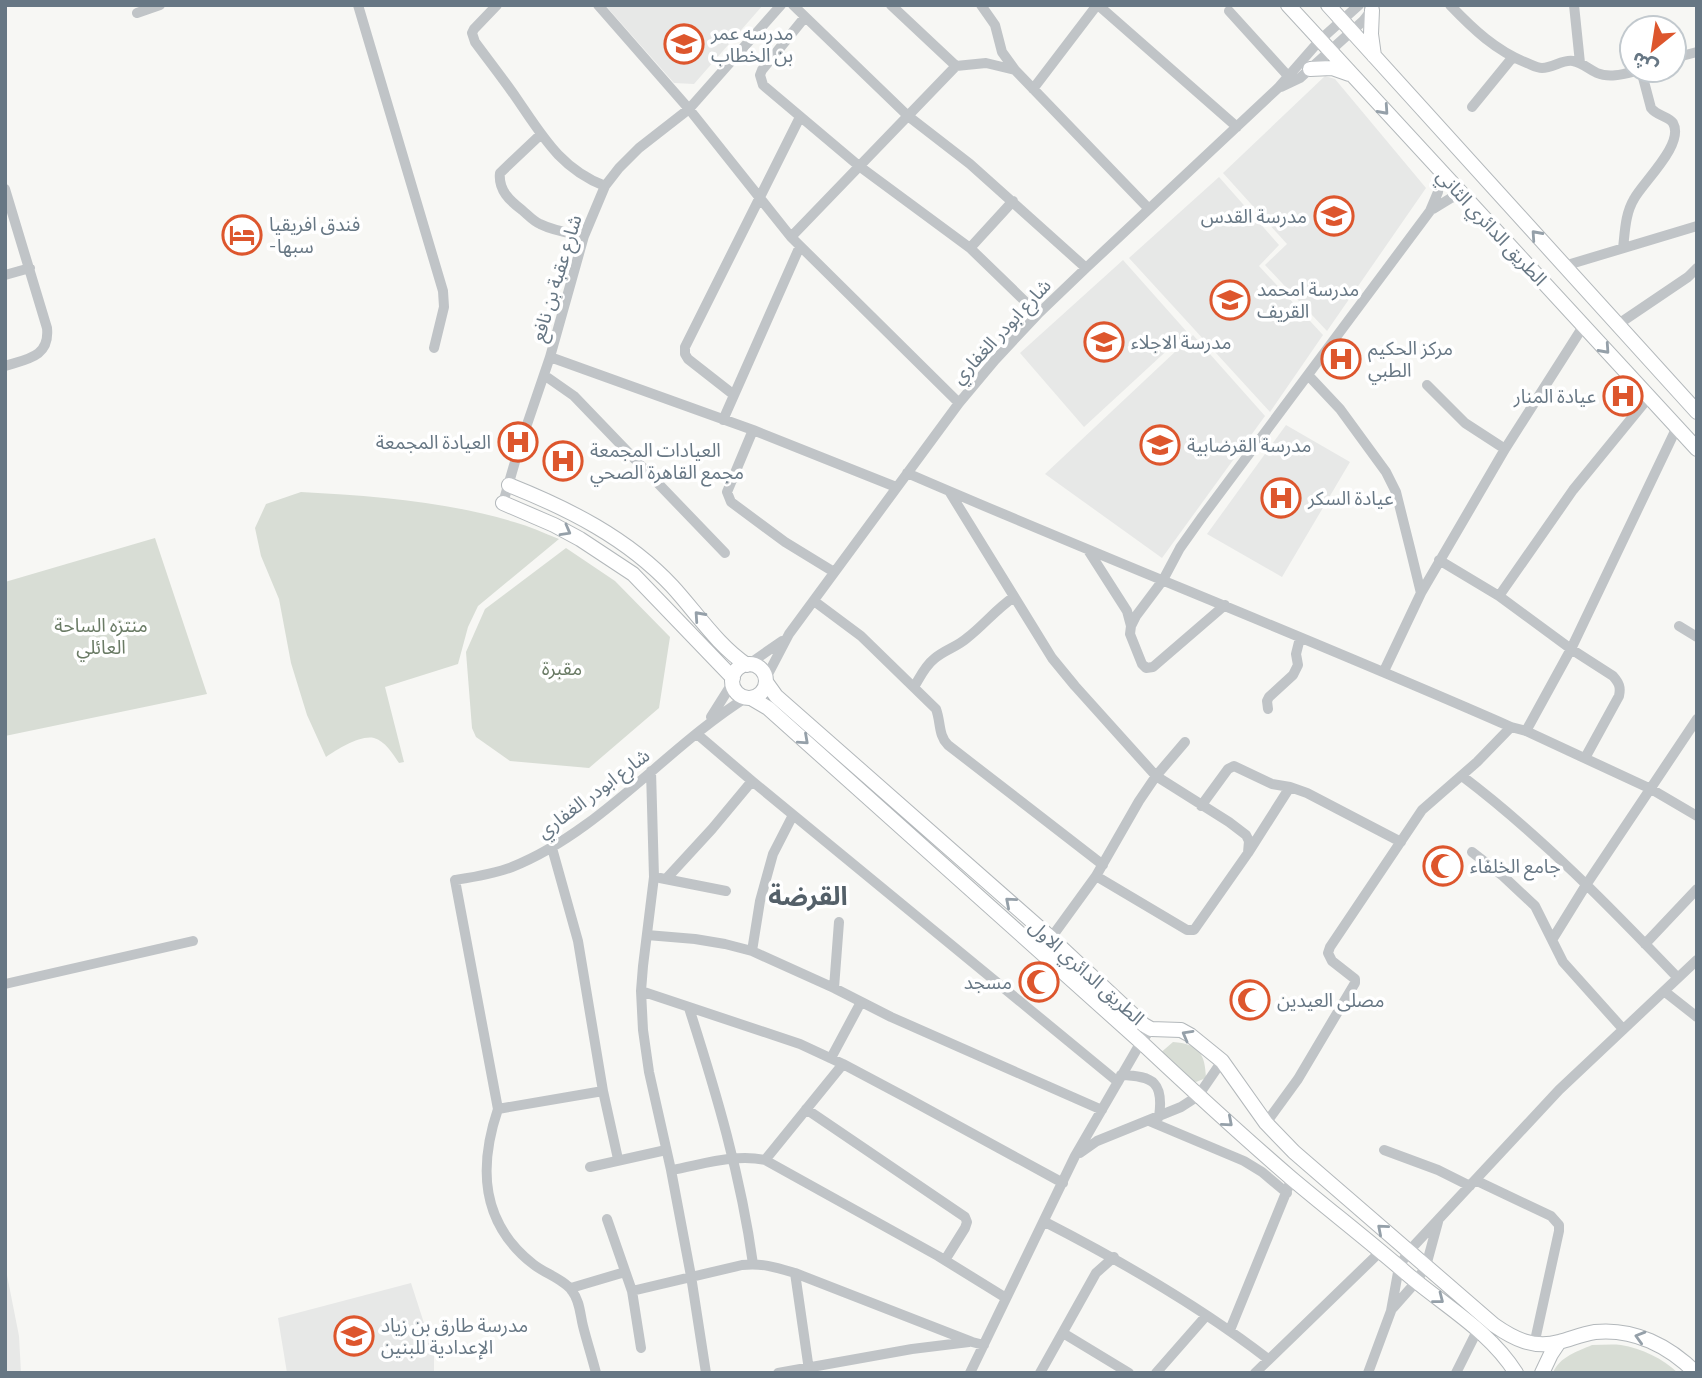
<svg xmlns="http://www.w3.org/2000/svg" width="1702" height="1378" viewBox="0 0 1702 1378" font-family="Manrope,'Noto Sans Arabic',sans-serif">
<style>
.built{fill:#e7e8e7}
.green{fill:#d8ddd5}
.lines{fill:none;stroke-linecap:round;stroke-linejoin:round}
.major-casing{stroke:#b3b8bb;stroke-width:16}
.minor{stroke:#c0c4c7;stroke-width:10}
.major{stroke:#fff;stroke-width:14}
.oneway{stroke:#95a0a9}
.labels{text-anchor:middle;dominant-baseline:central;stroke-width:7;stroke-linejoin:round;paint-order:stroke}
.poi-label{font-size:19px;fill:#677784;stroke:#fff;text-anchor:start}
.street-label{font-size:19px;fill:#677784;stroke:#fff}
.park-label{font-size:19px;fill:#6a7b65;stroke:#fff}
.district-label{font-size:26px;font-weight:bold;fill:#546069;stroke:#fff}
</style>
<rect width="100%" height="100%" fill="#f7f7f4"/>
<path class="built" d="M605,5H763L694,84L674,83Z
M1325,76L1335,79L1426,188L1327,331L1265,265L1287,244L1223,173Z
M1219,177L1279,245L1259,266L1323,335L1270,412L1129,258Z
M1123,260L1187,332L1084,427L1020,353Z
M1193,335L1265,416L1162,558L1045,474Z
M1286,425L1350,462L1282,577L1207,534Z
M5,1265L19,1336L21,1373H5Z
M411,1283L434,1354V1373H287L278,1318Z"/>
<path class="green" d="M301,492C373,496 445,501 514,522C529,526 544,533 559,539L478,606L468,627L458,664L385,687L404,762L399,763C393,754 385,741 374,738C360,735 338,749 326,757L307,715L291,663L279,599L261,556L255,528L266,504Z
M155,538L207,694L5,736V582Z
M566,548L615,581L670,637L659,708L589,768L510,761L476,737L472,728L466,652L485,609Z
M1173,1042C1199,1044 1205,1053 1206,1078L1196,1082L1182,1077L1158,1055Z
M1592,1345C1602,1345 1612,1344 1621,1345C1641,1348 1664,1359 1678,1373H1553C1559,1357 1578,1351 1592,1345Z"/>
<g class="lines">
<g class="major-casing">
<path id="major" d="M1288,5L1697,449
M1328,5L1697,412
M1372,10L1371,34L1374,56
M1310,69L1332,68L1349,74
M509,485C569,509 627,538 672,586C696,612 718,646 747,665
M503,503L554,525L580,539L633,574L733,678
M732 681a17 17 0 1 1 34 0a17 17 0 1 1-34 0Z
M766,682L776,696L1051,938L1144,1025L1151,1029L1181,1030L1190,1035L1222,1061L1266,1123L1294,1152L1494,1325C1514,1339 1534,1349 1559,1342C1571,1339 1582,1334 1595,1332C1634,1328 1669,1346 1696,1373
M751,698L768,708L1141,1042C1190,1088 1240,1134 1291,1178C1329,1210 1368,1240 1406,1273C1443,1305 1489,1330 1516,1373
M1542,1373L1551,1354L1559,1342"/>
</g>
<path class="minor" d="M358,5L443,291L444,307L434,348
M497,5L474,29L472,33L475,42C489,61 504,80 517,99C543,137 561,169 605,186
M598,5L689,109L791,237L959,403
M793,5L908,116L970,164L1086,268
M891,5L956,66L986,63L1015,70
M981,5L995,25L1002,52L1015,70L1149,209
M1098,5L1237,127
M1450,5C1473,29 1496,51 1527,63C1532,65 1537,68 1542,68C1553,68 1563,59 1573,61C1583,63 1588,69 1597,73C1611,79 1627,73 1640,70
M1574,5L1580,63
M1229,11L1288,76
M137,13L160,5
M805,17L762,70L760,75L763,85L859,166L970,248L1038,314
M1674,58L1697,52
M1281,87L1300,78L1363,21L1374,7
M1033,89L1097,5
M1472,107L1512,58
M540,135L500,173C498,190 510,201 522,210C528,215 533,221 540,224C554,231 569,233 584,236
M5,189L47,328C50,357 27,359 5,366
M1433,209L1451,198L1462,195
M791,237L956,66
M970,248L1013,201
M1623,248C1625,232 1625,214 1634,199C1643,182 1685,144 1673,123C1668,116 1657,116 1651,108L1641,70
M1564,266L1697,226
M5,275L30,268
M1617,325L1688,277L1697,268
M550,357L753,430L896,487
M544,375L574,396L725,553
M1308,375L1340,409L1386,472L1396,492L1410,548L1421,593L1384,671
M1427,385L1465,423L1505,449
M734,395L688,359L685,354V347L800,117
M723,420L800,246
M753,430L727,492L731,502L785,542L834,572
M907,473C1108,560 1311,639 1511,727L1526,731L1651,789L1697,816
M949,491L1052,658L1075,686L1156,776L1229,822L1246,835L1249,841L1248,853
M503,503L519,448L550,357L584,236L605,186L619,168L639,148L689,109L781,5
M1088,550L1127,611L1131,626
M1439,560L1499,596L1571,649L1613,676C1619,683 1621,687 1619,696L1585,758
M1421,593L1505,449L1584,325
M1499,596L1573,490L1649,397
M814,601L861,636L936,709C941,722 938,735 948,745L1103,865
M1225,605L1153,667L1146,668L1142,664L1130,634L1131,626L1136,616L1163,580L1180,548L1202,517L1430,211L1438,192L1440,172
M1679,626L1697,637
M749,664L782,641
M766,678L789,634L959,403L995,360L1038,314L1086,268L1278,88L1320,40L1359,5
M914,687C920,677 925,666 934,659C944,650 957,647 967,638C984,625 996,609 1014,597
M1268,709L1267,701L1269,697L1293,675L1298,665L1296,654L1300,638
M711,717L733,682
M1526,731L1571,649L1677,427
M697,734L752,781L1118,1082
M651,771L654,877L643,966L641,991L643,1030L649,1072L671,1170L691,1276L706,1373
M1462,776C1540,835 1610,907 1678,978
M1201,806L1228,769L1234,766L1272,784L1290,787L1307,793L1401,842
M552,848L578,941L603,1091L618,1159
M1472,852L1503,876L1535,906L1563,962L1623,1029
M1096,876L1187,930H1194L1248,853L1290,787
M660,878L726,891
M666,879L712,829L752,781
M647,935L695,939L725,944L752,951L834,988L891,1017L1102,1110
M1051,938L1096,876L1139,801L1156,776L1185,742
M1552,940L1586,885L1697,719
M1645,944L1697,889
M752,951L760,901L773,854L793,815
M5,984L193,941
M834,988L839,922
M641,991L800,1044L843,1064L907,1098L1063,1183
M1664,991L1697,1017
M689,1008C716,1092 741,1176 753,1264
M831,1058L861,1002
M1121,1075C1154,1076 1164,1083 1159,1117
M498,1109L455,880C474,877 494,874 512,867C600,832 667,747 747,697
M806,1109L965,1217L967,1222L965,1228L945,1260
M1149,1121L1244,1161L1262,1172L1287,1193
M1266,1123L1298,1079L1355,983V979L1332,961L1328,953L1330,947L1422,810L1477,762L1511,727
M1384,1150L1438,1170L1470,1186
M1080,1153L1097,1141L1181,1107L1198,1096L1222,1061
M765,1160L843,1064
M590,1167L666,1150
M671,1170C701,1165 735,1153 765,1160L938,1256L1006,1298
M1475,1180L1551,1216L1559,1225V1231L1534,1345
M607,1219L632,1291L641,1348
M1045,1222C1123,1262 1198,1305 1268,1359
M795,1273L809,1370
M571,1288L625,1272
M632,1291L742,1265C763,1263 775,1267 795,1273L972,1342L984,1345
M1393,1308L1416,1282L1426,1266L1438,1222
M1230,1330L1292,1178
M1063,1333L1129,1373
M596,1373C592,1357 587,1342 583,1326C580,1314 580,1301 572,1291C565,1280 544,1273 533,1264C481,1223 478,1168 498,1109L603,1091
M778,1373L912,1349L969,1342
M970,1373L1075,1156L1141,1042L1151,1029
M1040,1373L1096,1273L1114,1257
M1156,1373L1206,1316
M1255,1373L1381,1251
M1368,1373L1391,1311L1399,1267L1408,1252L1559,1090L1697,960
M1456,1373L1478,1329"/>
<use href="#major" class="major"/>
</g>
<defs><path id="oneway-chevron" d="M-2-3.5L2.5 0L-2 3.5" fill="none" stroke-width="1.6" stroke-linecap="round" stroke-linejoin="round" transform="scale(1.75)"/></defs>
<g class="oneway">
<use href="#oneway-chevron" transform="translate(1384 110) rotate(48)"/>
<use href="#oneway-chevron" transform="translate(1536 235) rotate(-132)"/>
<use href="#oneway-chevron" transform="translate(1605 349) rotate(48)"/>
<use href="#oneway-chevron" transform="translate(566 531) rotate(29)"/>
<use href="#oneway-chevron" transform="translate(699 616) rotate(-132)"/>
<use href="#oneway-chevron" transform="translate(804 740) rotate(42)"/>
<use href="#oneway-chevron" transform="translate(1010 902) rotate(-139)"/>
<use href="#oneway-chevron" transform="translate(1187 1035) rotate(-151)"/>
<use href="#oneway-chevron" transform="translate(1228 1122) rotate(41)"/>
<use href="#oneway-chevron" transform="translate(1382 1229) rotate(-139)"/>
<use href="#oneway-chevron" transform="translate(1439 1299) rotate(38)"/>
<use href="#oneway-chevron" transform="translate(1640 1337) rotate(-164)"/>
</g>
<defs>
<g id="school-ring" transform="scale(2.0125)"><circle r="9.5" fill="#fff" stroke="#dd562d" stroke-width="1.5"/><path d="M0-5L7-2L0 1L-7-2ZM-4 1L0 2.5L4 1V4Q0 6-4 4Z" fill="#dd562d"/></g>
<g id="hotel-ring" transform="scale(2.0125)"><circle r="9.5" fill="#fff" stroke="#dd562d" stroke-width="1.5"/><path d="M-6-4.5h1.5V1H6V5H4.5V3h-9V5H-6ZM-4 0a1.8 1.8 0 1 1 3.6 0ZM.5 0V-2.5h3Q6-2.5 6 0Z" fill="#dd562d"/></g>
<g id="hospital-ring" transform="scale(2.0125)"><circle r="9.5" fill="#fff" stroke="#dd562d" stroke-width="1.5"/><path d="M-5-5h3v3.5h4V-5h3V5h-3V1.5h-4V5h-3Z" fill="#dd562d"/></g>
<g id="mosque-ring" transform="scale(2.0125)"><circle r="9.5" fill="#fff" stroke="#dd562d" stroke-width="1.5"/><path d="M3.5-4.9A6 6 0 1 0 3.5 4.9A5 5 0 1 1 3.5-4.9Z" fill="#dd562d"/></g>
</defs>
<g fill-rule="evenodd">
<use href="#school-ring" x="684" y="44"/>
<use href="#school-ring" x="1334" y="216"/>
<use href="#hotel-ring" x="242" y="235"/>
<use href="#school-ring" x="1230" y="300"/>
<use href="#school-ring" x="1104" y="342"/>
<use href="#hospital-ring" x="1341" y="359"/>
<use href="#hospital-ring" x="1623" y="396"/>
<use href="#hospital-ring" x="518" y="442"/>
<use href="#school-ring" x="1160" y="445"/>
<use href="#hospital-ring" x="563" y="461"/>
<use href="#hospital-ring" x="1281" y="498"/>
<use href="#mosque-ring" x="1443" y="866"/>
<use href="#mosque-ring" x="1039" y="982"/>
<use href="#mosque-ring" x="1250" y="1000"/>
<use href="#school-ring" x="354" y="1336"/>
</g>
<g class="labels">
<g class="poi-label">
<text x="711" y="33">مدرسه عمر<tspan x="711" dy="22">بن الخطاب</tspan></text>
<text x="1307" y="216" text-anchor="end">مدرسة القدس</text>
<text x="269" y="224">فندق افريقيا<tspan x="269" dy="22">-سبها</tspan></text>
<text x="1257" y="289">مدرسة امحمد<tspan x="1257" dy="22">القريف</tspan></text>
<text x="1131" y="342">مدرسة الاجلاء</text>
<text x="1368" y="348">مركز الحكيم<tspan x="1368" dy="22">الطبي</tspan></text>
<text x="1596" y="396" text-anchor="end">عيادة المنار</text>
<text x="491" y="442" text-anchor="end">العيادة المجمعة</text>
<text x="1187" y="445">مدرسة القرضابية</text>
<text x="590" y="450">العيادات المجمعة<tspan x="590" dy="22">مجمع القاهرة الصحي</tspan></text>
<text x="1308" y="498">عيادة السكر</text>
<text x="1470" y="866">جامع الخلفاء</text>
<text x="1012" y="982" text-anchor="end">مسجد</text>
<text x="1277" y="1000">مصلى العيدين</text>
<text x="381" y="1325">مدرسة طارق بن زياد<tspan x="381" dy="22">الإعدادية للبنين</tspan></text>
</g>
<g class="street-label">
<text transform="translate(1492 227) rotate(47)">الطريق الدائري الثاني</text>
<text transform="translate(556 278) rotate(-73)">شارع عقبة بن نافع</text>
<text transform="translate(1001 331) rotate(-47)">شارع ابودر الغفاري</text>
<text transform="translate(593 793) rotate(-37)">شارع ابودر الغفاري</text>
<text transform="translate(1087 972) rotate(42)">الطريق الدائري الاول</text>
</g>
<g class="park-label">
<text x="101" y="625">منتزه الساحة<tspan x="101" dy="22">العائلي</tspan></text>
<text x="562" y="668">مقبرة</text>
</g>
<g class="district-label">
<text x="808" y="895">القرضة</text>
</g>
</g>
<rect width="1702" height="1378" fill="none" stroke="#677784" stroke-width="14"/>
<g transform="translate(1653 49) rotate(210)"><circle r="33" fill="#ffffff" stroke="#c2c9ce" stroke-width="2"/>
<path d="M0-5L12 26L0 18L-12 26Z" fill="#dd562d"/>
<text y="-10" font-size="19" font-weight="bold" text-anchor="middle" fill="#677784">ش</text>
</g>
</svg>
